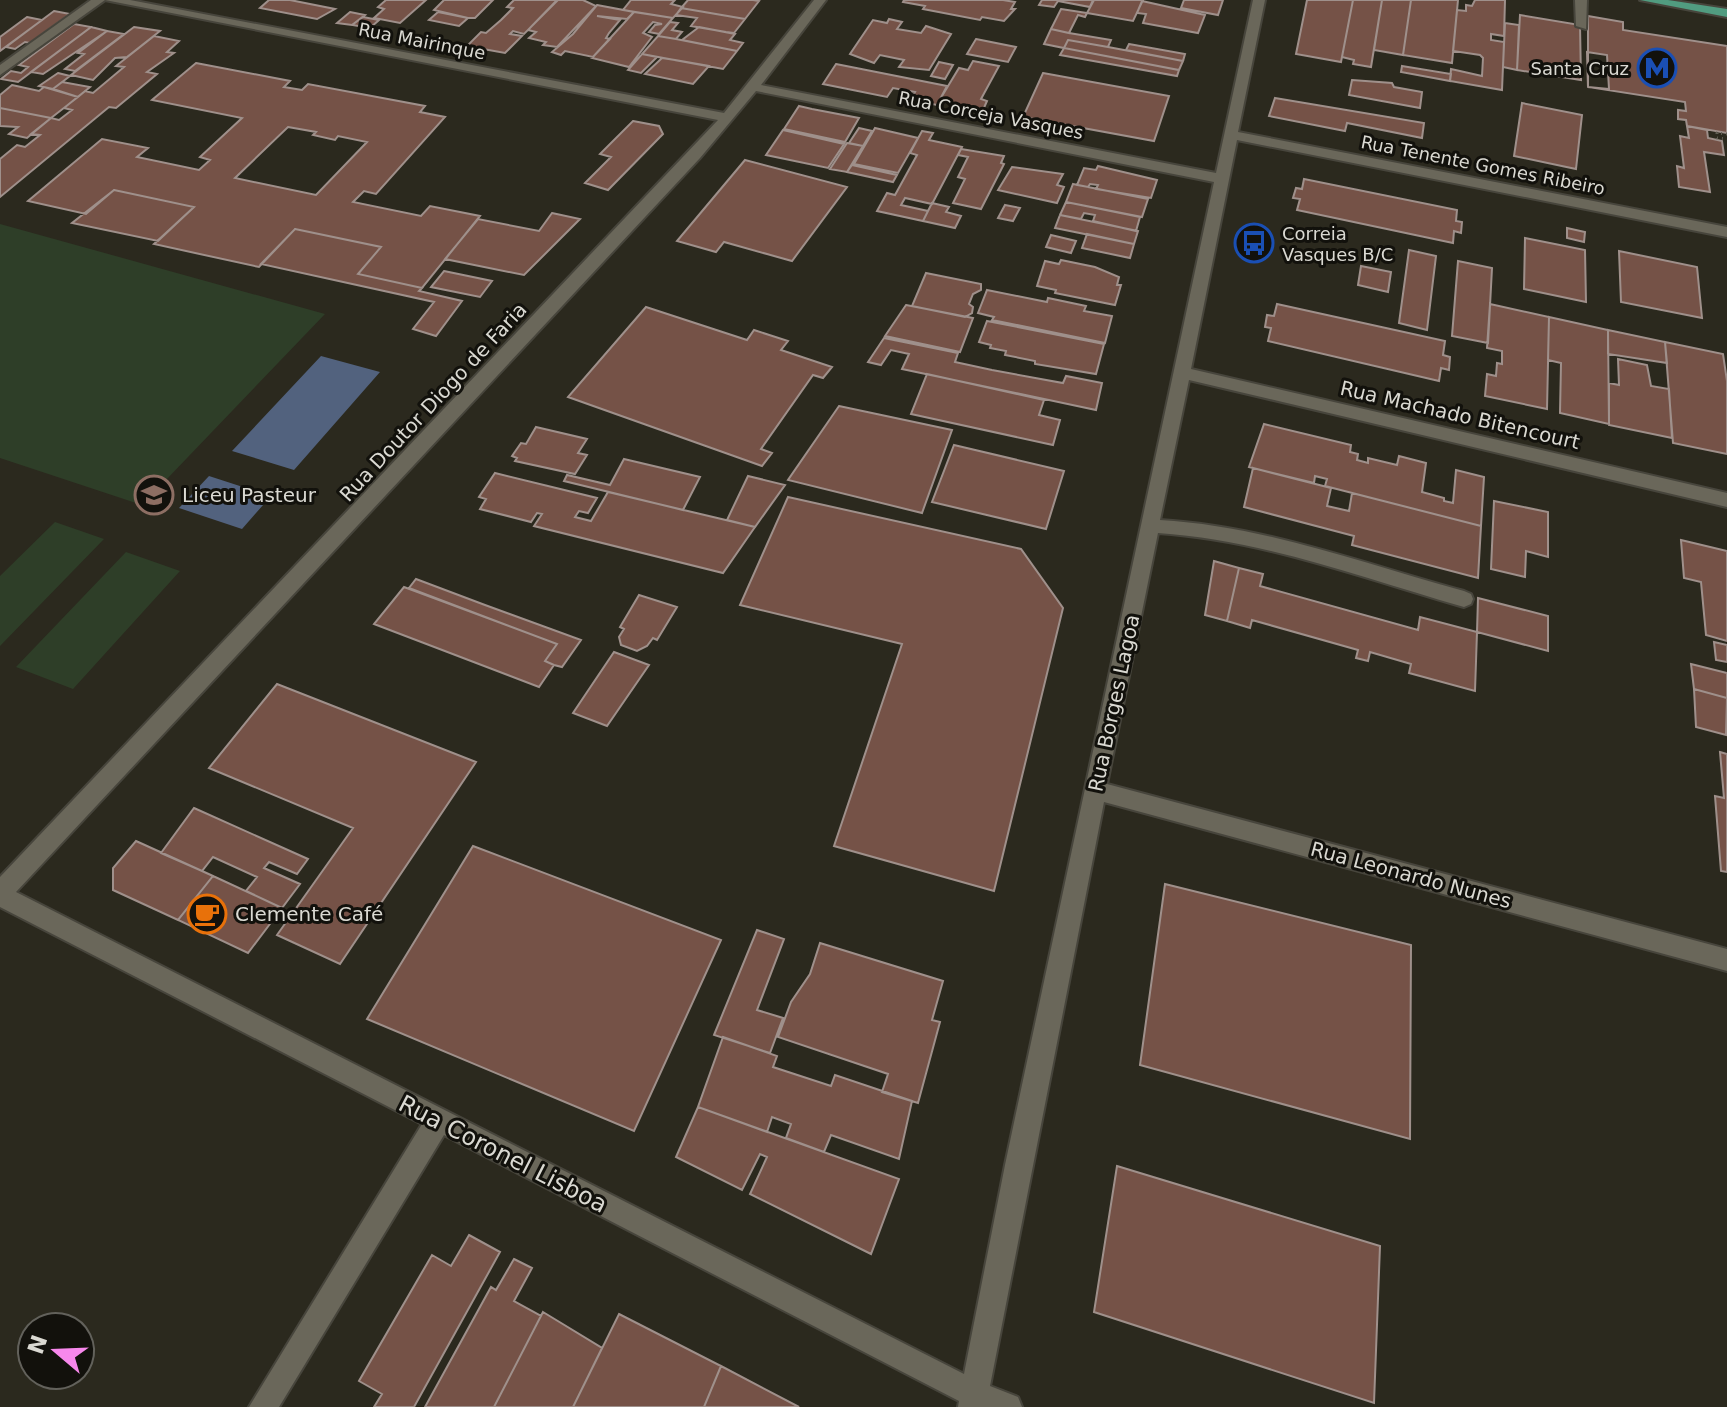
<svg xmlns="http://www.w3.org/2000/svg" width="1727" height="1407" viewBox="0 0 1727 1407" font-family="'DejaVu Sans',sans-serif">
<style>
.green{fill:#2e3e28}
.water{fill:#52627e}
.building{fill:#755247;stroke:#9f908b;stroke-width:2;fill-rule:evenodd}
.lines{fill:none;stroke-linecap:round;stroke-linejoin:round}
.minor-casing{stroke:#47453c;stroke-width:4}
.major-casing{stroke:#47453c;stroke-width:4}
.path{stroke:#605e54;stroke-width:3;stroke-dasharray:1 4;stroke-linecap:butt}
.minor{fill:#6a675a;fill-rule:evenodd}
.major{fill:#519c80;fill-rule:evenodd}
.labels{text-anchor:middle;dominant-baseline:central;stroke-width:6;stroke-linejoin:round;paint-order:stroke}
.far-street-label{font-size:18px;fill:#dad9d2;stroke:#12110c}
.far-poi-label{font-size:18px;fill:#dad9d2;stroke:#12110c;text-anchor:end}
.street-label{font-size:20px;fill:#dad9d2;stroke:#12110c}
.poi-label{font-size:20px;fill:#dad9d2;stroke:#12110c;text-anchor:start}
.near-street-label{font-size:24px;fill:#dad9d2;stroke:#12110c}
</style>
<rect width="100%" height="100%" fill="#2b291e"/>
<path class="green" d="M0,224L325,314L142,505L0,458Z
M55,522L104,539L0,646V576Z
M126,552L180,571L73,689L16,667Z"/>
<path class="water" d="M321,356L380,372L294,470L232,451Z
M209,476L271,496L242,529L179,508Z"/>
<path class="building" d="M269,0H290L335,9L317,19L260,8Z
M386,0H426L400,23L374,18L384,9L378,7Z
M444,0H493L475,18H468L434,10Z
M514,0H558L524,34L513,31L510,34L522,36L505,53L467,46L481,32L486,33L501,20L513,8L507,7Z
M583,0L596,6L557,47L543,45L546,42L529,38L536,32L528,30L557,0Z
M631,0H675L671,4L683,7L673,18L623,10Z
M688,0H753L759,1L745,19L681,8Z
M904,0H1003L1015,2L1011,9H1015L1004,21L982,17L980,20L923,9L925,6L903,2Z
M1042,0H1093L1090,7L1058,1L1054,7L1039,5Z
M1094,0H1143L1133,21L1087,13Z
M1184,0H1223L1218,15L1181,8Z
M1307,0H1353L1341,62L1296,54Z
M1353,0H1382L1371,67L1353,64L1354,60L1342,57Z
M1382,0H1411L1403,55L1374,50Z
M1411,0H1458L1452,63L1403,55Z
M1475,0H1505L1504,36L1491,34V40L1504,42L1502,90L1450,81L1451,69L1482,76L1483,58L1480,55L1453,51L1457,10L1466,11V5L1472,6Z
M1142,1L1205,15L1198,33L1143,23L1146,14L1137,13Z
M597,5L634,12L627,19L597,16L620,20L609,33L606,38L610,39L593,57L565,51L561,55L552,52L573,34Z
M681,8L745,19L734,33L726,32L691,26L697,18L676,15Z
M1061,9L1087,13L1085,17L1078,15L1069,33L1051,29Z
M54,11L70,14L30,43L25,42L15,49L6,47Z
M350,12L365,15L352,25L337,23Z
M438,12L468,18L459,26L429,20Z
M634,12L673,18L659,34L649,32L655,25L662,24L653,22L643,33L652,37L629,67L592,58Z
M1520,15L1580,25L1581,80L1517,70Z
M1588,16L1623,22V30L1727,46V133L1687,126L1686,120L1678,119V110L1686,111L1685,102L1588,87Z
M27,17L42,20L0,51V37Z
M363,17L379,20L370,28L352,25Z
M889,19L902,22L897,29L921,33L926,26L951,34L929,70L899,67L904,60L880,55L874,63L850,54L873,20L887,23Z
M670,22L678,23L672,30L682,32L676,39L658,36Z
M1505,23L1519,25L1517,70L1503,67Z
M74,24L91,27L18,82L1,79L11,71L21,73L28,67L19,65Z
M91,27L107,31L43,74L31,72Z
M134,27L160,31L127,57L115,58L93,80L71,75Z
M699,27L735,34L730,40L743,43L737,51L682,40Z
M1051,29L1069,33L1111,40L1108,47L1068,40L1064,48L1044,44Z
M107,31L124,34L75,71L65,69L84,54L78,53Z
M154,36L179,41L167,52L174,53L147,72L157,74L116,108L109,107L0,197V159L17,145L25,147L40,135L31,134L51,118L59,120L72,110L64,108L85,91L93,93L124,67L116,66Z
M658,36L676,39L737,51L723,69L642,54Z
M976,39L1016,47L1008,62L967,54Z
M1068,40L1108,47L1183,61L1179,70L1064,48Z
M1129,44L1185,54L1183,61L1126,50Z
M1064,48L1179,70L1177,76L1060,55Z
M1587,52L1607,55L1609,89L1588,87Z
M642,54L657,57L641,73L628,70Z
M662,58L675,60L709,66L693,84L645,74Z
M973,61L999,66L981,99L987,101L983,110L939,101L959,68L968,70Z
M939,62L953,65L945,79L931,76Z
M196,63L290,81L284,87L302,90L308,84L425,106L420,112L445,117L376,194L364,191L353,202L421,216L430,206L480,216L422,288L358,274L381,247L295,229L259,267L154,244L194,207L114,190L86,214L28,201L102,139L148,148L137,157L199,170L210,160L200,157L242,118L152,100ZM288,127L316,132L313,135L335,140L338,136L367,142L316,195L235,178Z
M836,64L947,86L937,105L910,100L915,92L893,88L887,97L823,84Z
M1402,66L1451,74L1450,81L1401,72Z
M58,73L70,76L53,89L39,86Z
M1043,73L1169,96L1154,141L1023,117Z
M1352,80L1392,83L1394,87L1422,92L1420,108L1349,95Z
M62,82L90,87L78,97L53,89Z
M12,85L39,91L44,87L78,97L51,118L0,108V95Z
M1275,98L1424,123L1422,138L1347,123L1345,131L1269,116Z
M1522,103L1582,115L1576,169L1514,156Z
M799,106L812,109L859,118L845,142L784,129Z
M0,108L51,118L27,138L9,134L18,127L0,126Z
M633,121L659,126L663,134L608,190L585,183L611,157L600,154Z
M1687,126L1707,130L1708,138L1722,141L1724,155L1704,152L1710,192L1679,187L1677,166L1684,168L1680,136L1689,138Z
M859,128L872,131L863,146L849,143Z
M875,128L918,138L898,173L854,164Z
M783,130L844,144L828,168L766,155Z
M922,131L933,133L929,140L962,147L932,204L905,198L901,205L928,211L923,221L877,211L887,193L895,195L917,155L910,153Z
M847,143L863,146L847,172L830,169Z
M961,149L1004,156L1001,163L1004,164L981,209L953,203L965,179L958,177L968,157L958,155Z
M745,160L847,187L792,261L724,242L716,252L677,241Z
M852,165L897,175L893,182L847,172Z
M1098,166L1157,180L1151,198L1096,189L1098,185L1090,184L1088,187L1077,185L1084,168L1096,170Z
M1012,167L1063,174L1057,185L1064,187L1057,203L998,190Z
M1304,179L1457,210L1456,221L1462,222L1461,233L1454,231L1453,243L1297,210L1300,199L1293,198L1296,188L1302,189Z
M1073,184L1148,199L1142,217L1066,202Z
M114,190L194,207L158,241L72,223Z
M1066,202L1140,217L1136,231L1093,221L1095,215L1084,213L1081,219L1060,215Z
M932,203L949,207L946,212L961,216L955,228L923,221Z
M1005,205L1020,208L1013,221L998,218Z
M552,213L580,219L524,275L445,259L478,219L539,231Z
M1060,215L1138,231L1134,244L1055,228Z
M1567,228L1585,232L1584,242L1567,238Z
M295,229L381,247L358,274L422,288L419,291L462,301L436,336L413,329L434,302L261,264Z
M1087,234L1134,244L1130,258L1082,248Z
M1051,235L1076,241L1071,253L1046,247Z
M1525,238L1585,250L1586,302L1524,289Z
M1409,250L1436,256L1427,330L1399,323Z
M1619,251L1697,267L1702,318L1621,302Z
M1061,260L1095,267L1119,277L1117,285H1121L1115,305L1055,293L1056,290L1037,286L1045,261L1059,264Z
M1458,261L1492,268L1488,343L1452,336Z
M1361,266L1391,272L1388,292L1358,285Z
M444,271L492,281L480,297L431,287Z
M926,273L981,284V290L973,294L969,304L973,307L972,313L965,317L912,306Z
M987,290L1047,302L1048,298L1086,306L1084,311L1112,316L1105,343L992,320L994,317L978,313Z
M1277,304L1445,341L1443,355L1450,357L1449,370L1441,368L1439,381L1268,341L1271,328L1265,327L1267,315L1274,316Z
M1490,304L1549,317L1547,409L1485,396L1487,374L1496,376L1497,363L1502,364V351L1487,348Z
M906,305L973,318L960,352L885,336Z
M646,307L747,340L754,330L788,341L781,350L832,367L823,378L813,375L761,449L772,453L762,466L568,397Z
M1549,317L1608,330L1609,424L1560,413L1561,363L1548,360Z
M987,321L1104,344L1096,374L1035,364V361L1005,355L1006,351L990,348L991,345L979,342Z
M1608,330L1665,342L1667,363L1608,354Z
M884,338L958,353L955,362L992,370L1063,383L1066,376L1102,383L1096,410L902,369L909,354L891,350L881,365L868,362Z
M1665,342L1723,354L1727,381V454L1673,443Z
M1618,359L1647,365L1651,386L1669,389L1672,438L1609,425V383L1619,385Z
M927,374L1044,400L1039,415L1060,420L1053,445L911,414Z
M839,406L952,430L922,513L788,480Z
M1264,424L1351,445L1350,452L1358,454L1357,460L1368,463V458L1397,465L1399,456L1426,463L1422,492L1444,498V501L1453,503L1456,470L1484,477L1481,526L1325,486L1327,479L1315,476L1314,483L1249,467Z
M536,427L587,439L578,453L587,455L575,474L515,461L517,458L512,456L521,443L526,444Z
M954,445L1064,471L1046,529L932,502Z
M624,459L700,477L683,510L564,481L567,475L610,485Z
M1253,468L1331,488L1327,506L1349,511L1352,493L1481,526L1478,578L1352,545L1354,536L1244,507Z
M495,473L597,498L588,513L579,511L575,517L591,521L608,492L755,527L723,573L534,526L542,514L537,513L531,522L480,509L486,499L479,497Z
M748,476L785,485L755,527L727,520Z
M788,497L1021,549L1063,608L994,891L834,846L902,644L740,605Z
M1494,501L1548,512V557L1526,551L1525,577L1491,569Z
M1681,540L1727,551V641L1706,635L1701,582L1684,578Z
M1214,561L1239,568L1227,621L1205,615Z
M1239,568L1263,574L1260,586L1418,630L1420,617L1477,632L1475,691L1409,673L1411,664L1370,652L1368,661L1356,658L1358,650L1252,620L1250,628L1227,621Z
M416,579L485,605L581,640L562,667L554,665L545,661L557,644L409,588Z
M404,587L557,644L545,661L554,665L539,687L374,624Z
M639,595L677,607L657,640L653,638L647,646L637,651L621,645L619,637L624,629L620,627Z
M1478,598L1548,616V651L1477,632Z
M1714,642L1727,645V662L1716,660Z
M614,652L649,665L607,726L573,713Z
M1691,664L1727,673V698L1694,689Z
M277,684L476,762L340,964L277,935L353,828L209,768Z
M1694,689L1727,698L1726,735L1696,727Z
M1720,752L1727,754V872L1721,871L1715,796L1724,798Z
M194,808L308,859L297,874L269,862L264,868L300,884L282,908L246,891L257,877L213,857L202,871L161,853Z
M136,841L213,876L178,920L113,890V868Z
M473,846L721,940L634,1131L367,1019Z
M213,876L282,908L248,953L178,920Z
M1165,884L1411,945L1410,1139L1140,1065Z
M757,930L784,939L757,1010L783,1018L770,1053L714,1035Z
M820,943L943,981L932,1020L940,1022L918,1103L882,1092L888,1074L778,1037L791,1002L810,974Z
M723,1037L777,1056L773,1067L831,1086L835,1075L912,1101L899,1159L831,1135L824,1152L786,1138L791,1124L772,1117L767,1132L698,1107Z
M698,1107L899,1179L871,1254L750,1194L767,1157L760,1154L742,1190L676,1157Z
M1117,1166L1380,1246L1374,1403L1094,1312Z
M469,1235L500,1252L414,1407H374L382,1394L359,1381L432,1255L451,1266Z
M514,1259L532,1268L514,1301L541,1316L494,1407H425L491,1287L496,1290Z
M543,1312L602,1348L573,1407H494Z
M619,1314L721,1366L704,1407H573Z
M721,1366L799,1407H704Z"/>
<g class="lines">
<g class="minor-casing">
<path id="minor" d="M91,0H105L0,75V65Z
M105,0H130L724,113L814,0H826L761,85L1216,173L1253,0H1265L1238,132L1727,227V237L1237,140L1191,369L1727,493V507L1189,380L1160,520C1265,526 1364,564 1464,591L1471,594L1473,599L1471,604L1464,607C1363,578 1264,540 1158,533L1107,784L1727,949V971L1104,802L990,1386L1018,1397L1022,1407H958L959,1401L444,1135L279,1407H249L422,1124L0,907V877L718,120ZM756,91L1214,182L1005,1165L964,1374L16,892L700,158Z
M1575,0H1587L1586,29L1576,26Z"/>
</g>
<g class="major-casing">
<path id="major" d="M1640,0H1668L1727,9V17Z"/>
</g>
<path class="path" d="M1727,134L1717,133V138L1727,139"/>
<use href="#minor" class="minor"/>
<use href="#major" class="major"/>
</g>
<defs>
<g id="metro-ring" transform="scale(2)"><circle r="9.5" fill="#12110c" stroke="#1a4fb4" stroke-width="1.5"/><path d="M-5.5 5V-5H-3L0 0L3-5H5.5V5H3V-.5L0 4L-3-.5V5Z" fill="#1a4fb4"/></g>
<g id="bus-ring" transform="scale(2)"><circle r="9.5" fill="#12110c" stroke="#1a4fb4" stroke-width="1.5"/><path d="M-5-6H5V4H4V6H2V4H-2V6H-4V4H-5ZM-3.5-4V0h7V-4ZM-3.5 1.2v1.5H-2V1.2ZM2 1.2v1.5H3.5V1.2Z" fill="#1a4fb4"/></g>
<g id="school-ring" transform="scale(2)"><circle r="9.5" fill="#12110c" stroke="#8d6e63" stroke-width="1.5"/><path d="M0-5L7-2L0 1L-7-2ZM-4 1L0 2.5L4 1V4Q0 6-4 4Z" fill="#8d6e63"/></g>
<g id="cafe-ring" transform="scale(2)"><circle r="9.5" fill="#12110c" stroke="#e8710a" stroke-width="1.5"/><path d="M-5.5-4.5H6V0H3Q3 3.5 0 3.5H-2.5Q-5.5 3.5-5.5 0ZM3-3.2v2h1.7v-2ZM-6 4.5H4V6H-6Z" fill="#e8710a"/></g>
</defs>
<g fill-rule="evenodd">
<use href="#metro-ring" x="1657" y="68"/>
<use href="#bus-ring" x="1254" y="243"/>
<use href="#school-ring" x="154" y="495"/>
<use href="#cafe-ring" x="207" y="914"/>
</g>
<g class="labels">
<g class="far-street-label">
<text transform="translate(422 41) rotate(11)">Rua Mairinque</text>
<text transform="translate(991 115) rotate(11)">Rua Corceja Vasques</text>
<text transform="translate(1483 165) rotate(11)">Rua Tenente Gomes Ribeiro</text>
</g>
<g class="far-poi-label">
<text x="1629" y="68">Santa Cruz</text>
<text x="1282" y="233" text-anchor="start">Correia<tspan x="1282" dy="21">Vasques B/C</tspan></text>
</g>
<g class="street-label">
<text transform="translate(433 402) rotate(-47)">Rua Doutor Diogo de Faria</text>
<text transform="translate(1460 415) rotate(13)">Rua Machado Bitencourt</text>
<text transform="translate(1114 703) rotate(-78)">Rua Borges Lagoa</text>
<text transform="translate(1411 875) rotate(15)">Rua Leonardo Nunes</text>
</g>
<g class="poi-label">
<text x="182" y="495">Liceu Pasteur</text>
<text x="235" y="914">Clemente Café</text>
</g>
<g class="near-street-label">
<text transform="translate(503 1154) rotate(27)">Rua Coronel Lisboa</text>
</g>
</g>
<g transform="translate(56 1351) rotate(289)"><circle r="38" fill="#12110c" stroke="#62615b" stroke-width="2"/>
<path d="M0-6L14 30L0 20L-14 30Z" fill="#f788ec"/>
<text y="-12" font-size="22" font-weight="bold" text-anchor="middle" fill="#dad9d2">N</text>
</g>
</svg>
